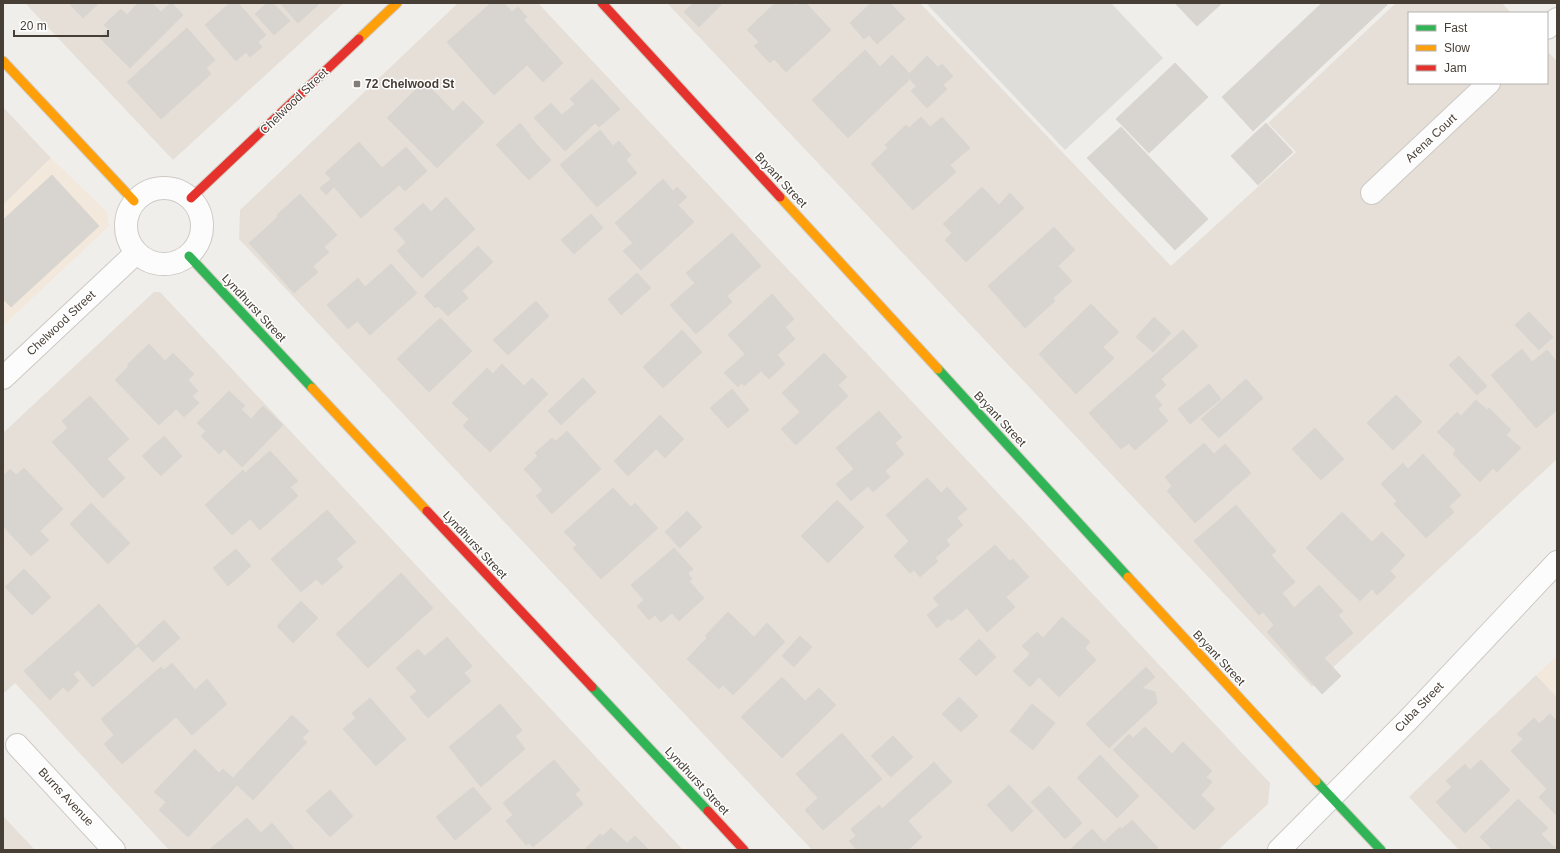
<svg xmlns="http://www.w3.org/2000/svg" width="1560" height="853" viewBox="0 0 1560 853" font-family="Helvetica,sans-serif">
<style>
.residential{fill:#e5dfd7}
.commercial{fill:#f3e8dc}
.parking{fill:#dfddd9}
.building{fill:#d8d5d1;stroke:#d9d5cf}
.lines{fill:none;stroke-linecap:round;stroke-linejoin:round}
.street-casing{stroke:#cdcac5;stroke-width:24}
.fast-casing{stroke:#d0cbc0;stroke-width:11}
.slow-casing{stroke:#d0cbc0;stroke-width:11}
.jam-casing{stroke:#d0cbc0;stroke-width:11}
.street{stroke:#fdfcfc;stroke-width:22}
.fast{stroke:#30b455;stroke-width:9}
.slow{stroke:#ff9f0a;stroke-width:9}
.jam{stroke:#e5322d;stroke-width:9}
.poi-dot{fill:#827c74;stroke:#fff;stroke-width:1.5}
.labels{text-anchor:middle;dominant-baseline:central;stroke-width:3;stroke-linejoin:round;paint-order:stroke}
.poi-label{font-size:12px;font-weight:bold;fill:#473e35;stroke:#fff;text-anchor:start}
.street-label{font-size:12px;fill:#473e35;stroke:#fff}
</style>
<rect width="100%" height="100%" fill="#f0eeea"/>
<path class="residential" d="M25,3H344L173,160Z
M458,3H538L1270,783L1268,804L1218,850H812L239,239L240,210Z
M667,3H920L1171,266L1296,152L1268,123L1396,3H1502L1511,13H1409V83H1547V51L1557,61V459L1312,687Z
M3,107L51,158L3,205Z
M154,292H160L683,850H169L15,683L3,694V433Z
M1536,675L1557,697V850H1459L1409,797Z
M3,816L35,850H3Z"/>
<path class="commercial" d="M51,158L107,212L109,226L3,326V205Z
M1557,656V697L1536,675Z"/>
<path class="parking" d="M926,3H1111L1163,58L1065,150Z"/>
<path class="building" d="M69,3H99L83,18Z
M138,3H152L161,12L170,3H172L183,15L130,68L100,38L109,29L104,25L121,9L127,15Z
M230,3H238L266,35L258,42L262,47L250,57L246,52L236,61L205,25Z
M267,3H273L290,21L274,35L255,14Z
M280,3H316L318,5L298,23Z
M491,3H504L512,12L518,7L527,17L524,20L563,63L543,82L527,65L494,95L447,42Z
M693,3H721L722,4L699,27L684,12Z
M775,3H793L796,6L800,3H806L831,30L786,72L774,59L770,63L754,46L759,42L747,30Z
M871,3H890L905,19L877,44L869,35L864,39L850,23Z
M1175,3H1222L1197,26Z
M1322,3H1389L1253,131L1222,97Z
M187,28L215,60L206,68L211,74L161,119L127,82Z
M865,50L880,67L892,55L909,73L907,76L910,79L848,138L812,100Z
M927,56L938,67L916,86L907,76Z
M1175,63L1208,97L1149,153L1116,119Z
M942,64L953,76L943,85L947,89L927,108L911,91Z
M592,79L620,109L599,127L595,123L565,151L534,118L551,103L562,115L575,104L570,99Z
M424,81L453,111L463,101L484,122L437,168L387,118Z
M921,117L930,127L942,117L970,148L950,165L956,172L913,210L871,164L888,148L885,145L906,125L909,128Z
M520,123L531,136L530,137L551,160L529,180L496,145Z
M1266,123L1293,152L1258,185L1231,156Z
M1121,127L1208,219L1175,250L1087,158Z
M600,130L613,146L619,141L631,155L626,160L637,173L597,207L560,165Z
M359,142L382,168L406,147L427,171L405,191L399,185L361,218L334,187L326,195L320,188L331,179L325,173Z
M52,175L99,226L11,307L3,299V220Z
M663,179L673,191L677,187L687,197L678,205L694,222L641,270L623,251L633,243L615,223Z
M982,187L999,205L1010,193L1024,208L966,262L945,240L952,233L943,224Z
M300,194L337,235L324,247L329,252L313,266L318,272L294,293L249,243L278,217L277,215Z
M446,197L475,229L422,278L397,251L406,242L394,229L423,203L431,212Z
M591,214L603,228L574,254L561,240Z
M1054,227L1075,250L1058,266L1072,281L1053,298L1055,301L1025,328L988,286Z
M732,233L761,266L727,296L732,302L696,334L670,305L695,283L686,273Z
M478,246L493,262L462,291L468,298L448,316L438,306L435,308L424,296Z
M391,264L417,293L370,335L357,321L348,329L327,305L358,278L365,287Z
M637,273L651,288L621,315L608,299Z
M772,294L794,319L785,327L795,339L777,355L785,364L769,379L761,371L744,386L742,383L738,387L724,373L745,354L728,335Z
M536,301L549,316L508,355L493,340Z
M1091,304L1119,332L1103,347L1114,358L1076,394L1039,354Z
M1529,312L1553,337L1539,350L1515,325Z
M1154,317L1171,333L1153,352L1136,337Z
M440,318L472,351L429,392L397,359Z
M682,330L702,352L663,388L643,367Z
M1183,330L1198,346L1161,379L1166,385L1154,396L1162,405L1158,409L1168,421L1135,450L1129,443L1121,449L1089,413Z
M149,344L165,361L173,353L194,374L188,380L198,391L192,396L199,403L184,417L176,409L159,425L115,380L129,366L127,365Z
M1522,349L1532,362L1547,350L1557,362V410L1536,428L1491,375Z
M824,353L847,377L838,385L848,396L796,445L781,429L800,412L782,393Z
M1459,356L1487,386L1477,395L1449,365Z
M502,364L524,386L532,378L548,394L490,452L463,426L469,419L452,403L487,368L493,374Z
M583,378L596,392L561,425L548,411Z
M1246,379L1263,398L1219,438L1201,419Z
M1209,384L1221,399L1190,424L1178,409Z
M732,389L749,410L728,428L710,408Z
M229,391L245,406L241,409L251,419L263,406L283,425L242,467L224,449L219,454L201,436L206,431L197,423Z
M1396,395L1422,422L1393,450L1367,423Z
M90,396L129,439L107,459L125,478L103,498L52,442L68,428L62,421Z
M1476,400L1487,410L1489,408L1511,430L1506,435L1521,448L1497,472L1493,468L1480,482L1453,454L1456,450L1437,432L1457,412L1461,416Z
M879,411L902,437L895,443L904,454L885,471L890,477L873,492L868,486L851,501L836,484L854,469L836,448Z
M660,415L684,439L665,458L656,449L628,476L614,461Z
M1315,428L1344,459L1321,480L1292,449Z
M567,431L601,469L552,514L536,496L543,490L524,469L538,456L535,453L552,438L556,441Z
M164,436L182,456L161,476L142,456Z
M1204,443L1214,454L1225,444L1251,473L1195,523L1167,491L1172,486L1165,477Z
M270,451L298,481L290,487L298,496L260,530L250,519L232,535L205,505L243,470L245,473Z
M1423,454L1461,495L1449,506L1454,512L1426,538L1394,504L1397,501L1381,484L1403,463L1408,469Z
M24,468L63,509L40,531L49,540L31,556L3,526V476L10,469L16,475Z
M927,478L941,493L947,487L967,509L957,518L963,525L946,540L950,545L935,558L938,561L920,577L914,570L910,573L894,556L909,541L886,515Z
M613,488L631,507L635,503L658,528L601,579L573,548L577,545L564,532Z
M837,500L864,527L828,563L801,536Z
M91,503L130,543L108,564L70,524Z
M1236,505L1276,551L1271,555L1295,582L1282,593L1294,608L1319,585L1343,611L1338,615L1353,633L1324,658L1341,676L1322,694L1267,632L1274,625L1263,612L1259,615L1194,541Z
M327,510L356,542L336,559L343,567L322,585L316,579L301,592L271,559Z
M687,511L702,527L680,548L665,532Z
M1342,512L1372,542L1382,532L1405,555L1390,571L1396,577L1377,595L1372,589L1360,601L1306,548Z
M995,545L1010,561L1013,559L1029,577L1006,597L1015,607L987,632L967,608L951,621L949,618L937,628L927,615L939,605L933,598Z
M674,548L693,569L688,573L692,579L689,581L704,598L679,621L672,613L661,622L655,615L649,620L637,606L644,600L631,585Z
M236,549L251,566L228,586L213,568Z
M24,569L51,597L32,615L5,587Z
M401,573L433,608L368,668L336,634Z
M301,601L318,618L293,643L277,626Z
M99,604L136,646L164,620L180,638L153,662L138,646L93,687L78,670L73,674L79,681L68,692L63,687L50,700L24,671Z
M728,612L754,637L767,623L785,642L733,695L723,685L719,689L687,659L707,638L705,636Z
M1062,617L1090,642L1085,648L1096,660L1059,697L1039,677L1030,687L1013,671L1030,654L1022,646L1037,632L1043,638Z
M800,636L812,647L794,667L782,656Z
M447,637L472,666L464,673L471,681L428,718L410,697L417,691L396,668L418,649L425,656Z
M979,639L996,657L976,676L959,659Z
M172,663L195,690L207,679L227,704L192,735L176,717L122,764L104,744L114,735L101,719L161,667L164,670Z
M1146,667L1155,677L1142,688L1155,692L1157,703L1109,748L1086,724Z
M782,677L805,701L819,688L836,705L782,758L741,717Z
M959,697L978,716L961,732L942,714Z
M370,698L406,739L376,766L343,729L356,718L352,713Z
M500,704L522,730L515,736L525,749L481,787L449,747Z
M1032,704L1055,723L1033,750L1010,731Z
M1550,714L1557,721V816L1539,797L1547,789L1511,751L1523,739L1517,734L1534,718L1539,724Z
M292,715L309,731L302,738L307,742L253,800L237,785L188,837L159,810L166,802L154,792L195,749L219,773L223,769L233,778Z
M1145,727L1172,754L1183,742L1212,771L1206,777L1212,782L1201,795L1215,809L1194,830L1113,750L1129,734L1133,738Z
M842,733L882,779L823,830L805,810L818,798L796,774Z
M893,736L913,757L891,777L871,756Z
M1100,755L1139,796L1117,818L1077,778Z
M554,760L580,790L575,794L583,804L533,847L529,843L526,845L506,821L513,815L503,803Z
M1481,760L1510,790L1465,833L1436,802L1452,787L1446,781L1465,764L1470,770Z
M934,762L952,782L908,821L922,837L908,850H857L849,841L856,836L851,829L879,805L882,809Z
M1009,785L1033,811L1012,832L987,805Z
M1049,786L1082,823L1065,839L1031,802Z
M473,787L492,809L455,840L436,817Z
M330,790L353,816L330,837L306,811Z
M1518,799L1548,828L1541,834L1555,848L1557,845V850H1493L1480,837Z
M247,818L261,833L272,823L295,850H209Z
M1132,820L1158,848L1156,850L1071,849L1092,829L1104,842L1120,827L1122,829Z
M611,828L627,843L635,836L649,850H584L600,834L603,836Z"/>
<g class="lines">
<g class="street-casing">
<path id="street" d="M1547,28L1557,19
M126 226a38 38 0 1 1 76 0a38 38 0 1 1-76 0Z
M1372,193L1489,83
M3,378L136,253
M17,745L114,850
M1279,850L1409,719L1557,562"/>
</g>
<g class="fast-casing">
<path id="fast" d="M189,256L312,388
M938,369L1128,577
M592,687L708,811
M1316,781L1381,850"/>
</g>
<g class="slow-casing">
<path id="slow" d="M359,39L397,3
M3,61L134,201
M780,197L938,369
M312,388L427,511
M1128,577L1316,781"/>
</g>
<g class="jam-casing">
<path id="jam" d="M602,3L780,197
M191,198L359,39
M427,511L592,687
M708,811L744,850"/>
</g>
<use href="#street" class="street"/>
<use href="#fast" class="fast"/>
<use href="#slow" class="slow"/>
<use href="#jam" class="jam"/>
</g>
<rect class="poi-dot" x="353" y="80" width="8" height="8" rx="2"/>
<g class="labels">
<g class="poi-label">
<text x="365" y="84">72 Chelwood St</text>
</g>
<g class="street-label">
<text transform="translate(294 101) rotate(-44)">Chelwood Street</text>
<text transform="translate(1431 138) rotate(-43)">Arena Court</text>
<text transform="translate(781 180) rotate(47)">Bryant Street</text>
<text transform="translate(254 308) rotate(47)">Lyndhurst Street</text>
<text transform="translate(61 323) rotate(-43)">Chelwood Street</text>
<text transform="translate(1000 419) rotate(47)">Bryant Street</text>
<text transform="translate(475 545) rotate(47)">Lyndhurst Street</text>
<text transform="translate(1219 658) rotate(47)">Bryant Street</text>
<text transform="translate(1419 707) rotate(-46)">Cuba Street</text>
<text transform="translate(697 781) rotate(47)">Lyndhurst Street</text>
<text transform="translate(66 797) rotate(47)">Burns Avenue</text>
</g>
</g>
<rect width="1560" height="853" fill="none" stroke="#473e35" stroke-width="8"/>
<rect x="1408" y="12" width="140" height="72" fill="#ffffff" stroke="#b5b2ae"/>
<rect x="1416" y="25" width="20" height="6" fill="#30b455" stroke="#b5b2ae"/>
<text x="1444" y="32" font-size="12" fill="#473e35">Fast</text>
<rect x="1416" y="45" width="20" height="6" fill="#ff9f0a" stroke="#b5b2ae"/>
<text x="1444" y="52" font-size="12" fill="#473e35">Slow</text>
<rect x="1416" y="65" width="20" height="6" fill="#e5322d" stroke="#b5b2ae"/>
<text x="1444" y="72" font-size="12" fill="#473e35">Jam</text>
<path d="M14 30v6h94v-6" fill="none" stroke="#473e35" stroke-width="2"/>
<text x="20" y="30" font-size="12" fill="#473e35" stroke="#ffffff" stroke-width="3" paint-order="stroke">20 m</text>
</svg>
